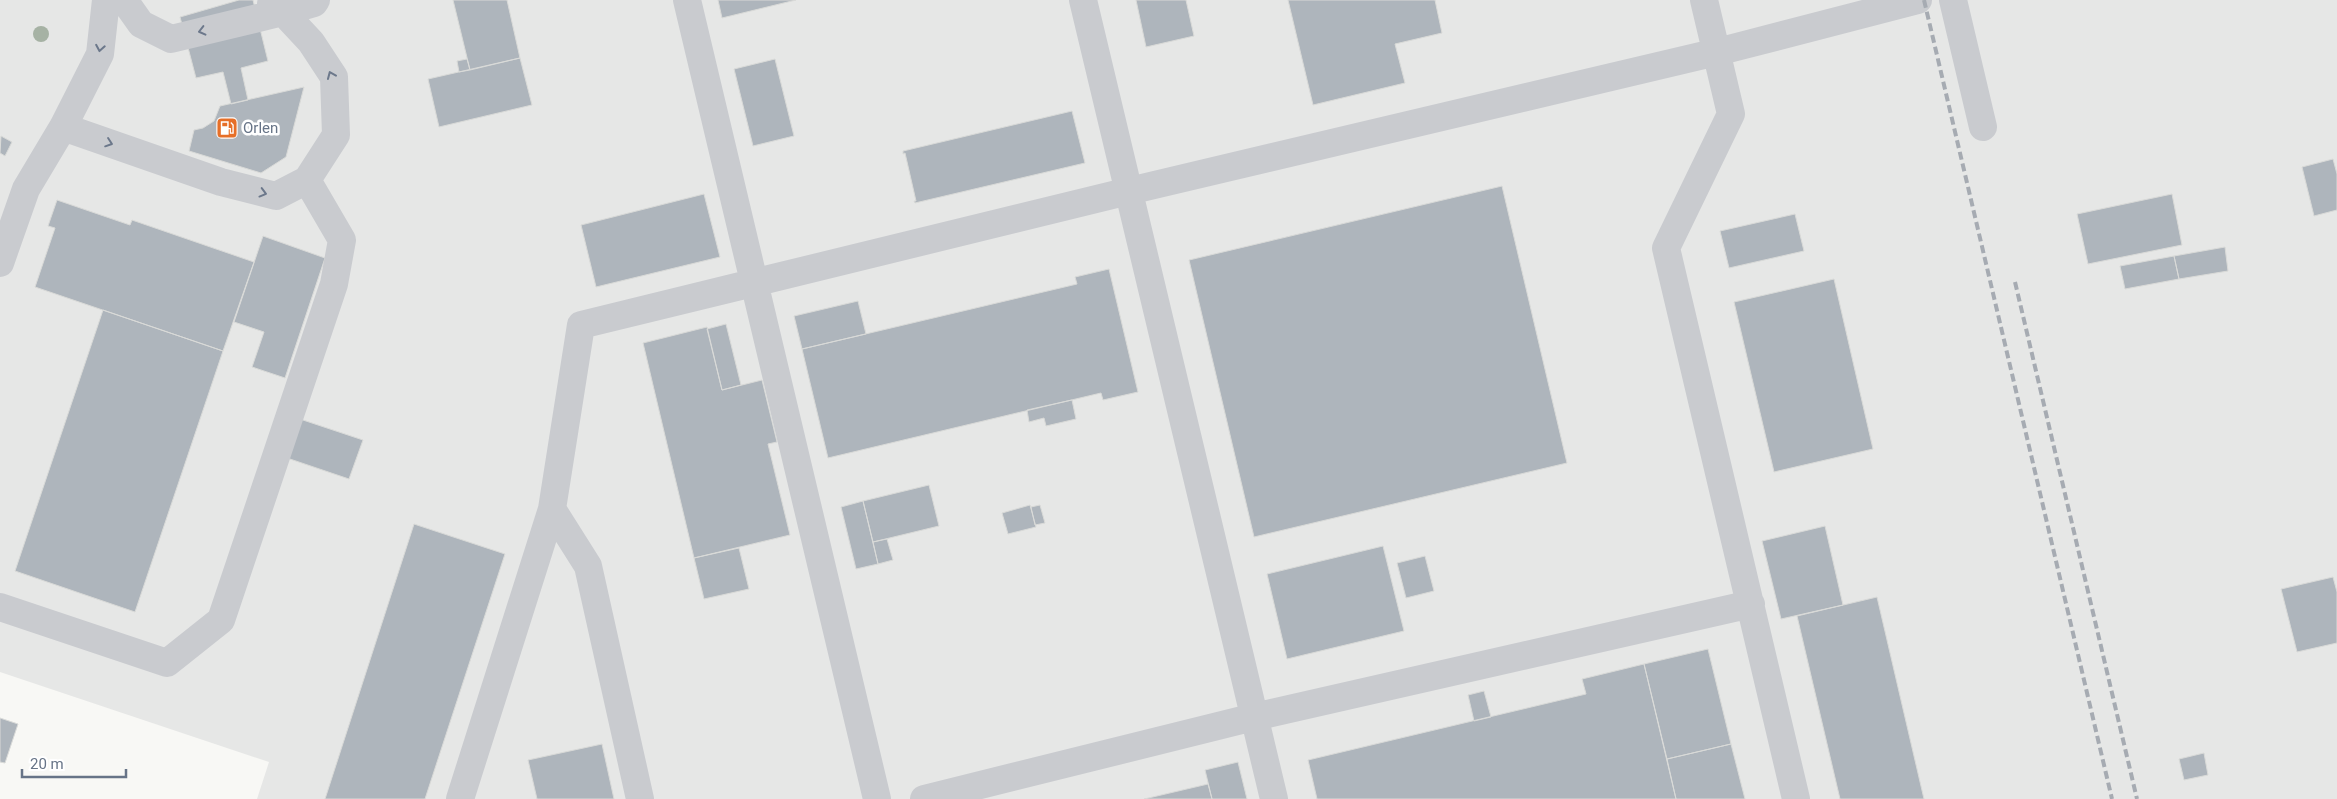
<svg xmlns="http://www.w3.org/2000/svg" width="2337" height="799" viewBox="0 0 2337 799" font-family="Roboto,sans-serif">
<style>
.built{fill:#e6e7e6}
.building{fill:#aeb5bc;stroke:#d9dad8}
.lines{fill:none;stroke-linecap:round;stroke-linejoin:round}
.minor{stroke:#c9cbcf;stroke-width:28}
.rail{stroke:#a6abb2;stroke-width:4;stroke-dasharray:8 4;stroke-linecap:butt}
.tree{fill:#a6b2a4}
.oneway{stroke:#6c788b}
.labels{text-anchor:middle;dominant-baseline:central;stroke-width:5;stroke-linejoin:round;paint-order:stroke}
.poi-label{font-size:15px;fill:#677487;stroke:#fff;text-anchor:start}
</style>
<rect width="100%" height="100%" fill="#f8f8f5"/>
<path class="built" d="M0,0H2337V799H257L269,762L0,672Z"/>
<path class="building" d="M239,0H253L268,61L241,68L248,100L231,104L223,72L196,78L180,17Z
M453,0H507L520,58L470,70Z
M718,0H796L722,18Z
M1136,0H1186L1194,36L1146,47Z
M1288,0H1435L1442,33L1395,44L1405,83L1313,105Z
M520,58L532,105L439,127L428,79Z
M467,59L470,70L459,72L457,61Z
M775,59L794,136L753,146L734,69Z
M304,87L286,157L261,173L189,151L194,130L203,128L214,121L220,106Z
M1072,111L1085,163L915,203L914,201H916L905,153L903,154V151Z
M1,136L12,142L5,156L0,153Z
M2333,159L2337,174V210L2314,216L2302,167Z
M1502,186L1567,463L1254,537L1189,260Z
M704,194L720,257L596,287L581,225Z
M2172,194L2182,245L2088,264L2077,214Z
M57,200L130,225L132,220L254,262L223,351L35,287L55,228L48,226Z
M1795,214L1804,251L1729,268L1720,231Z
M263,236L325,258L285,378L252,367L264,332L234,322Z
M2225,247L2228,271L2179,279L2174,256Z
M2174,256L2179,279L2125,289L2120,266Z
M1109,269L1138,392L1103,400L1101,393L828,458L802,349L1077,284L1075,277Z
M1834,279L1873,449L1774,472L1734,302Z
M858,301L866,334L802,349L794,316Z
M103,310L223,351L135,612L15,571Z
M726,324L741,385L722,390L707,329Z
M707,327L722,390L762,380L777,442L768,444L790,535L694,558L643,343Z
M1072,400L1076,419L1046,426L1044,418L1029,422L1027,410Z
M300,419L363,440L349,479L287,458Z
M929,485L939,526L873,542L863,501Z
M863,501L878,564L856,569L841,507Z
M1030,505L1036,527L1008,534L1002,513Z
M1040,505L1045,523L1035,525L1031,507Z
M414,524L505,554L425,799H325Z
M1825,526L1843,605L1781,619L1762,541Z
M887,539L893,560L878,564L873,542Z
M1383,546L1404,631L1287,659L1267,574Z
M739,548L749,589L704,599L694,558Z
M1425,556L1434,591L1406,598L1397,563Z
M2333,577L2337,592V643L2297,652L2281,589Z
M1877,597L1924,799H1840L1797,616Z
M1708,649L1731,744L1667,759L1644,664Z
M1644,664L1676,799H1317L1308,760L1586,694L1582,679Z
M1484,691L1491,717L1474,721L1468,695Z
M0,718L18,724L5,763L0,762Z
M602,744L614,799H537L528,760Z
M1731,744L1745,799H1676L1667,759Z
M2204,753L2208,775L2184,780L2179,759Z
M1238,762L1247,799H1212L1205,770Z
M1208,784L1212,799H1144Z"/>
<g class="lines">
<path class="minor" d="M687,0L877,799
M1083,0L1274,799
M1704,0L1731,114L1666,248L1796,799
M1953,0L1983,127
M271,4L283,12L314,3L316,0
M63,127L221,182L276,196L307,180L336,135L334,77L311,42L283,12L171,39L141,24L124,0
M0,263L26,189L63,127L100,54L106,0
M552,509L588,566L640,799
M0,607L167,663L221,620L334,284L342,240L307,180
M460,799L552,509L581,325L1129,191L1717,52L1918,0
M924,799L1254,717L1751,604"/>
<path class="rail" d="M1924,0L2112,799
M2015,282L2137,799"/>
</g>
<circle class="tree" cx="41" cy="34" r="8"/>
<defs><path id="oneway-chevron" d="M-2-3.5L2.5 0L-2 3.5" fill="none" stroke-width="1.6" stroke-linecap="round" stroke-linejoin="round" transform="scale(1.25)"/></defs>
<g class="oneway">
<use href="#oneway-chevron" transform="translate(202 31) rotate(166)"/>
<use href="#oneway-chevron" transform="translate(100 48) rotate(100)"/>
<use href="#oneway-chevron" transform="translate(331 75) rotate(-113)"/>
<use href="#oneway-chevron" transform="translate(109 143) rotate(19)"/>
<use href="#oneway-chevron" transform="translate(263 193) rotate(15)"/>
</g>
<defs>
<g id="fuel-square" transform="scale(1.125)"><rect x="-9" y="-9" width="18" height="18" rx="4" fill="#e66f28" stroke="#fff"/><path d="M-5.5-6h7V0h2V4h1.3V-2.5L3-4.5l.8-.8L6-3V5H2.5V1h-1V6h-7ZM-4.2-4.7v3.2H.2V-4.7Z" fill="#fff"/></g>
</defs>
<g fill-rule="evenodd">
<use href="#fuel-square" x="227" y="128"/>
</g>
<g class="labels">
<g class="poi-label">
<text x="243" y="128">Orlen</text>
</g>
</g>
<path d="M22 769v8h104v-8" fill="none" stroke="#677487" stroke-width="2.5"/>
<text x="30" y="769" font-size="15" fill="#677487" stroke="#ffffff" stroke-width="4" paint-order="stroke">20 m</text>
</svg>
